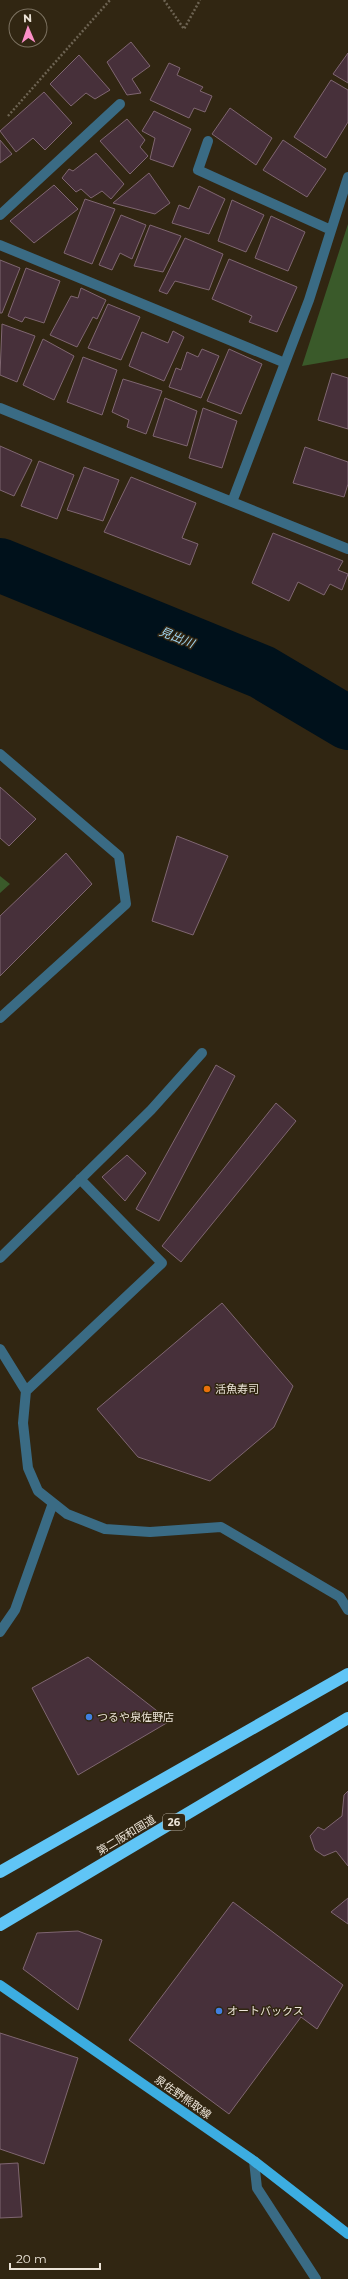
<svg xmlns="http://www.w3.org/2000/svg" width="348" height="2279" viewBox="0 0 348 2279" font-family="Montserrat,'Noto Sans JP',sans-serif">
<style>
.green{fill:#3a5a2a}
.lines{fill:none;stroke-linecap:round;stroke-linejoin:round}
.river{stroke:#00111b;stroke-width:54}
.building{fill:#47303a;stroke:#7f6671}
.path{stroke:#6d6352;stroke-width:2.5;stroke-dasharray:2 2;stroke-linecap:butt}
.minor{stroke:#3a6b84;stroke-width:10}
.major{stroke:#3cade1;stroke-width:10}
.highway{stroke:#60c5f6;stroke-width:12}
.food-dot{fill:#e8710a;stroke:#312612;stroke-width:1.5}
.shop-dot{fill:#3f7fe0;stroke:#312612;stroke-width:1.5}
.labels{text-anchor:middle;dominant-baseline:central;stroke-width:3;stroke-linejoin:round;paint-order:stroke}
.shield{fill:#312612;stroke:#b4ab9d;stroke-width:1}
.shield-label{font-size:10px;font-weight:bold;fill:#ece4d8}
.poi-label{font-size:11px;fill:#ece4d8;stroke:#312612;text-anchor:start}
.street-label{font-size:11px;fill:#ece4d8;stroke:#312612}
.water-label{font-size:12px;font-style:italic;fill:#a1d7f5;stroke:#312612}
</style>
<rect width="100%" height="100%" fill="#312612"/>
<path class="green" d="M348,224V358L302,366Z
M0,876L10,884L0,893Z"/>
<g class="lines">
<path class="river" d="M0,565L262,672L348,723"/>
</g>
<path class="building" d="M131,42L150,66L132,79L141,93L127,95L107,62Z
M348,53V83L333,74Z
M79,55L110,90L95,99L86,93L71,106L50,84Z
M169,63L180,68L177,75L203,87L200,91L212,96L205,112L194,108L189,118L150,100Z
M331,80L348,90V122L326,158L294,137Z
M44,92L72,123L45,150L33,138L16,152L0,131Z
M230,108L272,138L256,165L212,134Z
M154,111L191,129L173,167L150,159L155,138L142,131Z
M127,119L145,140L140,147L148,156L130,174L100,141Z
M0,140L12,154L0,163Z
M283,140L326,169L307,197L263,170Z
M96,153L124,184L111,199L102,191L91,198L81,189L76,192L62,178L69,169L73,171Z
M149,173L170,203L155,214L113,203Z
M54,185L78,209L34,243L10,221Z
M199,186L225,199L209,234L172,223L179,205L189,209Z
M85,199L115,209L92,264L64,253Z
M232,200L264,215L246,252L218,241Z
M121,215L146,225L132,259L120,253L112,270L99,265Z
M271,216L305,232L288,271L255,258Z
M150,225L181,236L163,272L134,266Z
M185,238L223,254L209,290L175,281L167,294L159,291Z
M229,259L297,287L277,332L249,322L252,316L212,299Z
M0,260L20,268L2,313H0Z
M26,268L60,281L44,323L25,317L22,322L8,316Z
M81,288L106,300L97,319L93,317L77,347L50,335L71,296L78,298Z
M108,304L140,317L121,360L88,348Z
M2,324L35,336L17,382L0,375Z
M173,331L184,337L164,381L129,366L142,332L168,343Z
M43,339L74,356L54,400L23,385Z
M202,349L219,356L201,398L169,387L176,368L181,370L187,352L198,357Z
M229,349L262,364L241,414L207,401Z
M83,357L117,370L102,415L67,402Z
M332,373L348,378V429L318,420Z
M123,379L162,391L146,434L127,427L129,420L112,412Z
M165,398L197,411L187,446L153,436Z
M203,408L237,421L222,468L189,458Z
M0,446L32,460L14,496L0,490Z
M305,447L348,462V484L344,497L293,483Z
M39,461L74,475L57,519L21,506Z
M84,467L119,480L103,521L67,510Z
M131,477L196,503L182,538L198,544L190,565L104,532Z
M273,533L343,561L338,570L348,574L342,590L330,584L324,595L298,582L289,601L252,583Z
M0,787L36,819L9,846L0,838Z
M177,836L228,856L193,935L152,921Z
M66,853L92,884L0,976V916Z
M216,1065L235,1076L159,1221L136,1209Z
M276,1103L296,1121L181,1262L162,1246Z
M127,1155L146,1173L125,1201L102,1177Z
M222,1303L293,1386L274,1427L210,1481L138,1457L97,1409Z
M88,1657L170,1721L78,1775L32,1688Z
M348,1791V1866L336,1851L324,1856L315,1850L310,1836L318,1827L324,1830L342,1816L344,1795Z
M348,1898V1924L331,1912Z
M233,1902L343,1985L317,2029L301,2017L229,2114L129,2040Z
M78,1931L102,1940L78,2010L23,1969L37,1933Z
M0,2033L78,2058L44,2164L0,2149Z
M18,2163L22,2217L0,2218V2164Z"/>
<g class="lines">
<path class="path" d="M164,0L184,29L200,0
M8,116L110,0"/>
<path class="minor" d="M208,141L198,170L331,230
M0,215L120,104
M0,245L285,363
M0,408L348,549
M232,502L309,300L348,177
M0,754L119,856L126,904L0,1018
M80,1179L162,1263L26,1391L23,1423L28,1468L38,1491L67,1514L105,1529L150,1532L221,1527L340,1597L348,1610
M0,1258L151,1110L202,1053
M0,1349L26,1391
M0,1632L15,1610L53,1503
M254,2161L257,2188L316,2279"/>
<path class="major" d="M0,1985L254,2161L348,2234"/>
<path class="highway" d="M0,1872L348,1674
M0,1925L348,1718"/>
</g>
<circle class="food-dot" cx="207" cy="1389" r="4"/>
<g class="shop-dot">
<circle cx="89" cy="1717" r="4"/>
<circle cx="219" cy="2011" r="4"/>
</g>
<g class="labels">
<rect class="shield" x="163" y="1814" width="22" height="16" rx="3"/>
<g class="shield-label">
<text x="174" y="1822">26</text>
</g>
<g class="poi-label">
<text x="215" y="1389">活魚寿司</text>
<text x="97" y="1717">つるや泉佐野店</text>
<text x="227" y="2011">オートバックス</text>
</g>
<g class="street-label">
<text transform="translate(126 1835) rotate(-31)">第二阪和国道</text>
<text transform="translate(183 2097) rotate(35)">泉佐野熊取線</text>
</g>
<g class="water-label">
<text transform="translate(177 637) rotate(22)">見出川</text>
</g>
</g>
<g transform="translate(28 28) rotate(358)"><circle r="19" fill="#312612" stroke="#7c7261"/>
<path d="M0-3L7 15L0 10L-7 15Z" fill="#fa8fc7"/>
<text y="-6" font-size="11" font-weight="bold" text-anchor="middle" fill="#ece4d8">N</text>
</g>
<path d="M10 2263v6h90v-6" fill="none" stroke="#ece4d8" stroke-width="2"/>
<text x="16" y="2263" font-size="12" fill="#ece4d8" stroke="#312612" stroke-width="3" paint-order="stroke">20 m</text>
</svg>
